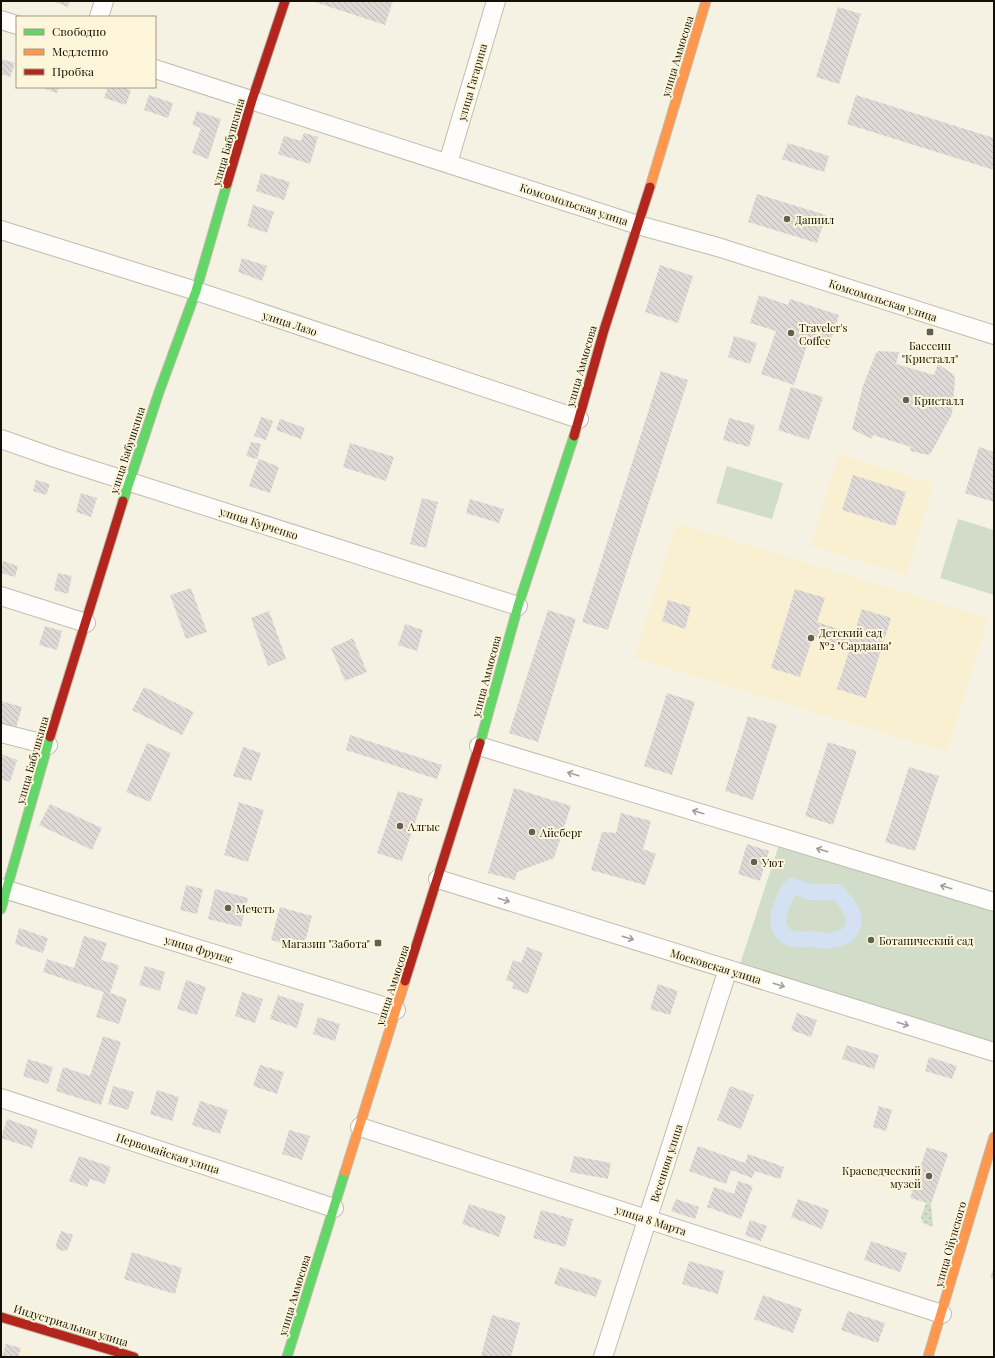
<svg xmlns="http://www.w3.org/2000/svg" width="995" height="1358" viewBox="0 0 995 1358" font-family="'Playfair Display',serif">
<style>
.built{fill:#f9f0d2}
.grass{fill:url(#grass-dots)}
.park{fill:#d1ddc8}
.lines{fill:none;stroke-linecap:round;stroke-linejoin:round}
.canal{stroke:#d3e1f2;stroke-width:16}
.building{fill:url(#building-back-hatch)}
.street-casing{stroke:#c0bcaf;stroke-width:20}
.fast-casing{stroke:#c0bcaf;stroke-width:11}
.slow-casing{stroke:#c0bcaf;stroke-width:11}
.jam-casing{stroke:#c0bcaf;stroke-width:11}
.street{stroke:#fefdfb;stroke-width:18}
.fast{stroke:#63d668;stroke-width:9}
.slow{stroke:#ff974d;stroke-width:9}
.jam{stroke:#b3261e;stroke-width:9}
.oneway{stroke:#a09e99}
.poi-dot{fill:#635f53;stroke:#fef6db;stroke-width:1.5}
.labels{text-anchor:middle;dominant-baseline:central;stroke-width:4;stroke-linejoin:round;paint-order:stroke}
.street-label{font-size:11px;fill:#141005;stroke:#fef6db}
.poi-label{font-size:11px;fill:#141005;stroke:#fef6db;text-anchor:start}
</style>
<defs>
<pattern id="grass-dots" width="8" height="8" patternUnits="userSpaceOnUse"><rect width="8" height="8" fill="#d1ddc8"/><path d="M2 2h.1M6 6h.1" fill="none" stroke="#b3bdaa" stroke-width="1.8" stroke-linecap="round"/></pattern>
<pattern id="building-back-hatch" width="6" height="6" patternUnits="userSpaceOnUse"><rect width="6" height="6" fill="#ded8d6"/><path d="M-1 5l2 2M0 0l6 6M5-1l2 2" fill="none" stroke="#beb8b6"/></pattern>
</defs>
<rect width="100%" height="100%" fill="#f6f2e3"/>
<path class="built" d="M839,454L934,484L906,575L810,546Z
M677,523L988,618L947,752L634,658Z
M1,1343L49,1357H1Z"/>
<path class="grass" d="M926,1203L931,1204L933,1227L923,1223L921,1217Z"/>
<path class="park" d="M727,466L783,483L772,519L716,503Z
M958,519L994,530V595L940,578Z
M779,845L994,912V1047L739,967Z"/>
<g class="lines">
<path class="canal" d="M792,886L810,892H837C847,903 860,917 850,932C845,938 835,940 827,941C822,941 817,939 812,939C802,939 791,942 783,933C776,926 778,916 781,907C785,899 786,891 792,886Z"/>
</g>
<path class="building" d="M53,1H69L68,7Z
M312,1H393L385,25Z
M838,7L861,14L839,84L816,77Z
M1,59L15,63L10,77L1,74Z
M40,87H59L57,93Z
M108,87H123L131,90L126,105L104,98Z
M149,95L173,103L168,118L144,110Z
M856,95L994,138V170L847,124Z
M197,111L221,119L208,159L192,153L201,128L192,125Z
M304,133L318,137L310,164L278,154L284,136L301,141Z
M788,143L829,156L824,172L782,159Z
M261,173L290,182L284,200L256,191Z
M757,194L826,215L817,243L748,222Z
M253,205L274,212L267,233L247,226Z
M242,258L267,266L262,281L238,272Z
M660,265L693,276L678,323L645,312Z
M759,295L788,305L790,299L839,315L828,349L808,342L794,385L761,374L776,331L750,323Z
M734,336L757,343L750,364L728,357Z
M879,351L899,352L896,364L934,375L938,364L954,375L955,380L952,414L931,453L928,455L910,451L911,447L873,435L872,439L852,429L863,386L876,353Z
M661,371L688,380L608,630L582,622Z
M791,387L823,397L809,440L778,430Z
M261,417L273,421L266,440L254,436Z
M729,418L755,425L749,447L723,440Z
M280,419L305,428L301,439L276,430Z
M251,442L261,444L257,459L246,456Z
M350,443L394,457L386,481L343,467Z
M979,447L994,452V502L965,493Z
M259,459L279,467L270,493L249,486Z
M853,475L906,492L895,526L842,510Z
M36,480L50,484L46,495L33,491Z
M81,493L97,498L91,517L76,512Z
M422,498L438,502L426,548L410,544Z
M470,499L504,509L499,523L466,513Z
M3,561L18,566L15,577L1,573Z
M58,573L72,576L68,594L54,590Z
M191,588L207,632L186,639L170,595Z
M795,589L825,598L817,622L854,634L862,609L891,618L866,698L837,689L850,648L813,636L800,677L771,668Z
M668,600L691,607L685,629L662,621Z
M548,610L576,619L538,742L509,733Z
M269,611L286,659L268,666L251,618Z
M405,624L423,630L417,651L398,645Z
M45,626L62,631L57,650L39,645Z
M353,638L367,672L345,681L331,648Z
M144,687L194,712L182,735L132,710Z
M667,693L695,702L672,775L644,766Z
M1,701L22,707L16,728L1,724Z
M748,716L777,725L753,800L725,791Z
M350,735L442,765L437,779L346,750Z
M828,742L857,751L833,825L805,816Z
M147,743L171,753L150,802L126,792Z
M243,747L261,753L251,781L233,776Z
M1,754L17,760L10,782L1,779Z
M909,767L939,776L915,851L885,842Z
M514,788L571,806L554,858L517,872L515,880L488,873Z
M398,791L423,799L402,861L377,853Z
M239,802L264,810L248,862L224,855Z
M50,804L102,828L92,850L39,825Z
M621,813L651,821L643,849L656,854L645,885L591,870L602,832L616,833Z
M747,844L769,851L760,881L738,874Z
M186,885L203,889L197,914L180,910Z
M215,889L248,898L241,927L208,919Z
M280,907L312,916L303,949L271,940Z
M19,928L48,938L43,953L15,944Z
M84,936L107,943L101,960L119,965L110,993L127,999L119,1024L96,1017L104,992L43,972L47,959L74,968Z
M527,947L543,953L528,994L512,988L514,983L506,980L513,960L521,963Z
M145,966L165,972L160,991L139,985Z
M186,980L206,987L197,1015L177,1009Z
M658,984L678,991L670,1015L650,1009Z
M242,992L263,999L255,1023L235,1016Z
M278,995L304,1004L297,1028L270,1019Z
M797,1013L817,1020L811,1037L791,1030Z
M318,1017L340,1024L335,1041L313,1034Z
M103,1036L121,1042L101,1105L56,1091L63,1067L90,1076Z
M847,1045L879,1055L874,1069L842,1059Z
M929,1057L957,1066L952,1079L925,1071Z
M28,1059L53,1067L48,1084L23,1076Z
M260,1065L284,1072L277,1094L253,1086Z
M113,1086L134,1092L128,1110L108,1104Z
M730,1086L754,1095L741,1129L717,1120Z
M157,1090L179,1097L172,1121L150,1114Z
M200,1101L228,1110L220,1134L192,1125Z
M879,1106L892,1110L886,1131L873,1127Z
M7,1119L38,1130L32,1148L1,1138Z
M289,1130L310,1136L302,1160L282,1154Z
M698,1146L745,1163L748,1154L784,1167L780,1179L755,1171L752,1178L731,1170L726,1184L689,1171Z
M927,1147L948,1154L931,1204L910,1198Z
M79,1156L111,1167L105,1184L90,1179L87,1187L69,1181Z
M574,1156L611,1163L608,1179L570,1172Z
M738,1181L753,1186L741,1219L707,1207L714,1187L734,1194Z
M676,1199L699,1207L695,1219L671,1211Z
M798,1199L829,1210L822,1229L791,1217Z
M469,1204L506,1216L499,1237L462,1224Z
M541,1210L573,1219L565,1247L533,1238Z
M750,1220L767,1226L761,1241L745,1235Z
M61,1231L73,1235L67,1251L64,1250L63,1251L57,1249L56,1244Z
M871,1241L907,1253L900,1272L864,1260Z
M132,1252L182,1268L175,1294L124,1279Z
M689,1261L724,1271L718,1294L682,1284Z
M994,1266V1279L990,1278Z
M560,1267L602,1280L596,1297L554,1284Z
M763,1295L802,1309L793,1333L754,1319Z
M848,1311L885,1323L878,1343L841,1330Z
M492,1315L520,1323L511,1357H486L481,1356Z
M6,1344L21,1348L18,1357H2Z"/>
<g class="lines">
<g class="street-casing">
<path id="street" d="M99,17L104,1
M1,20L17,25
M155,69L638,225L721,248L994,335
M448,163L496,1
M1,230L196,291L579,419
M1,439L55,458L518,606
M1,596L86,623
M1,733L48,745
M479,746L994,902
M438,879L994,1052
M1,888L396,1010
M1,1098L334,1208
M360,1127L942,1314
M603,1357L728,969"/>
</g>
<g class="fast-casing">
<path id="fast" d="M123,501L159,392L196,291L227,184
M480,743L518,606L574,436
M1,909L50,737
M287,1357L345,1172"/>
</g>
<g class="slow-casing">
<path id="slow" d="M650,187L706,1
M345,1172L405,981
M928,1357L994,1137"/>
</g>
<g class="jam-casing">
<path id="jam" d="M227,184L252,100L285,1
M574,436L604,330L650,187
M50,737L123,501
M405,981L480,743
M1,1317L134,1357"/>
</g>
<use href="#street" class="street"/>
<use href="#fast" class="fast"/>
<use href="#slow" class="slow"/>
<use href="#jam" class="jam"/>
</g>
<defs><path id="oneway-shaft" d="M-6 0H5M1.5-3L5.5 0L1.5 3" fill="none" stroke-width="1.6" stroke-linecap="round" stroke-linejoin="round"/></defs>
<g class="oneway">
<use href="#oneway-shaft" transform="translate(573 774) rotate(-163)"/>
<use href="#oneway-shaft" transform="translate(698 812) rotate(-163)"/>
<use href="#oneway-shaft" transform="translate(822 850) rotate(-163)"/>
<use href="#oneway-shaft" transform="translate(946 887) rotate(-163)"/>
<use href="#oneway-shaft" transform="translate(504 900) rotate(17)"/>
<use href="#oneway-shaft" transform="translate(628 938) rotate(17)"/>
<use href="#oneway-shaft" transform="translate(779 985) rotate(17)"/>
<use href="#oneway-shaft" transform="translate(903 1024) rotate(17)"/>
</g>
<g class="poi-dot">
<circle cx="787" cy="219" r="4"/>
<rect x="926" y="328" width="8" height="8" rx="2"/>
<circle cx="791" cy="333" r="4"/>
<circle cx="906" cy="400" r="4"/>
<circle cx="811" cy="638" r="4"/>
<circle cx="400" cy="826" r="4"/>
<circle cx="532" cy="832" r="4"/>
<circle cx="754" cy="862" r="4"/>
<circle cx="228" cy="908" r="4"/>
<circle cx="871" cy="940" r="4"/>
<rect x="374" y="939" width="8" height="8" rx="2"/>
<circle cx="929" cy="1176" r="4"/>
</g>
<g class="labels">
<g class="street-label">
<text transform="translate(677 56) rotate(-73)">улица Аммосова</text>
<text transform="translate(472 82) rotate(-74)">улица Гагарина</text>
<text transform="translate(228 142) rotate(-74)">улица Бабушкина</text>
<text transform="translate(574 204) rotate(18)">Комсомольская улица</text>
<text transform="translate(883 300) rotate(18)">Комсомольская улица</text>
<text transform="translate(290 323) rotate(18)">улица Лазо</text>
<text transform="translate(581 366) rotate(-74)">улица Аммосова</text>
<text transform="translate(127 450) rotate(-72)">улица Бабушкина</text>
<text transform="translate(259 523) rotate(18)">улица Курченко</text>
<text transform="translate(486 676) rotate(-75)">улица Аммосова</text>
<text transform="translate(32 760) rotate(-74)">улица Бабушкина</text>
<text transform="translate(199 949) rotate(17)">улица Фрунзе</text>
<text transform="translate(716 966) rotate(17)">Московская улица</text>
<text transform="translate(392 985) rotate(-72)">улица Аммосова</text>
<text transform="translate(168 1153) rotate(18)">Первомайская улица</text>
<text transform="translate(666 1163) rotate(-72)">Весенняя улица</text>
<text transform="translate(651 1220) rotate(18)">улица 8 Марта</text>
<text transform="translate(950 1244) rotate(-74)">улица Ойунского</text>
<text transform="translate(294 1295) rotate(-73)">улица Аммосова</text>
<text transform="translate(71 1325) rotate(17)">Индустриальная улица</text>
</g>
<g class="poi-label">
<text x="795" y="219">Даниил</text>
<text x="799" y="327">Traveler's<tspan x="799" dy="13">Coffee</tspan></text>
<text x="930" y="345" text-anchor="middle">Бассеин<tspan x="930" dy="13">"Кристалл"</tspan></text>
<text x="914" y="400">Кристалл</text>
<text x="819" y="632">Детский сад<tspan x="819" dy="13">№2 "Сардаана"</tspan></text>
<text x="408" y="826">Алгыс</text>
<text x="540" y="832">Айсберг</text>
<text x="762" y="862">Уют</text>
<text x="236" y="908">Мечеть</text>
<text x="879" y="940">Ботанический сад</text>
<text x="370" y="943" text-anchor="end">Магазин "Забота"</text>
<text x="921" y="1170" text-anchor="end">Краеведческий<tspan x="921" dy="13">музей</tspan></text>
</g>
</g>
<rect width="995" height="1358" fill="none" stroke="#141005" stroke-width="4"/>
<rect x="16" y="16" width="140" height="72" fill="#fef6db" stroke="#a09a85"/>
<rect x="24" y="29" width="20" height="6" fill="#63d668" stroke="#a09a85"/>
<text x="52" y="36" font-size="12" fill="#141005">Свободно</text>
<rect x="24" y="49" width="20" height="6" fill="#ff974d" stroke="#a09a85"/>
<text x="52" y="56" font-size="12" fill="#141005">Медленно</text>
<rect x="24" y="69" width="20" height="6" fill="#b3261e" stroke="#a09a85"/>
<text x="52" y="76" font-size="12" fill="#141005">Пробка</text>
</svg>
